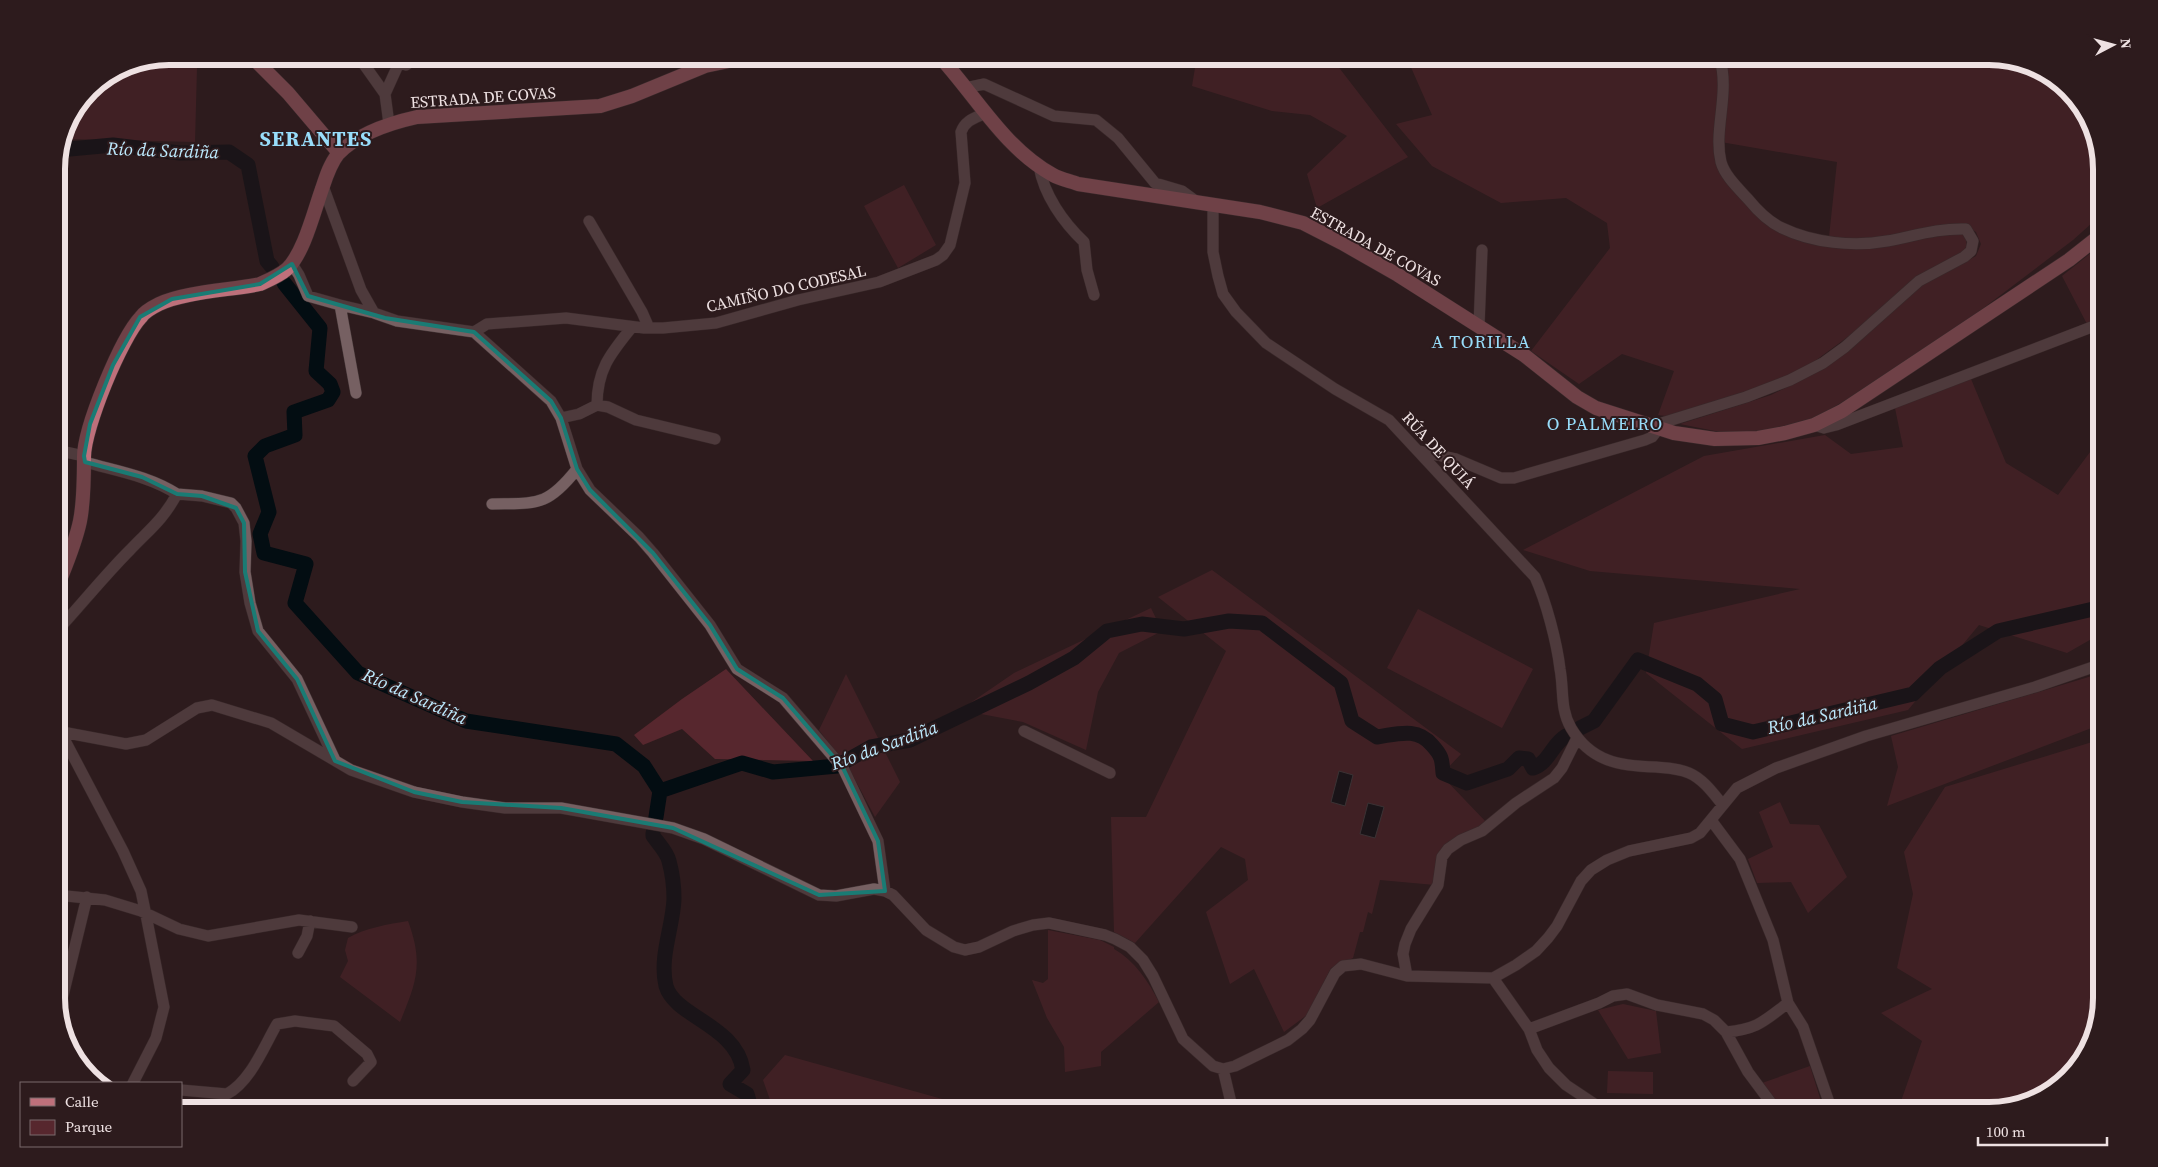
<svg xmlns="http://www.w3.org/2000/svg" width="2158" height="1167" viewBox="0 0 2158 1167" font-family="'Source Serif 4',serif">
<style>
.green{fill:#57272e}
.water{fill:#030d12;stroke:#4a4d50}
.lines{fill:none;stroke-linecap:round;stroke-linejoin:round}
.river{stroke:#030d12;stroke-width:15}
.minor-casing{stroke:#443637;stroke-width:12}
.major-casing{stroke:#443637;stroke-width:15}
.minor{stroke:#766062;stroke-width:11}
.major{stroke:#be707b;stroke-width:14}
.marked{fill:none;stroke:#1a7b74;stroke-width:4;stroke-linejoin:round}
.labels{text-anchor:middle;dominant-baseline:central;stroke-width:4;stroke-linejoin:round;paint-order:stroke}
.street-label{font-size:16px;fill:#eee1e2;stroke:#2d1b1d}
.water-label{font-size:18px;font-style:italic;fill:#bdeafe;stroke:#2d1b1d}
.neighbourhood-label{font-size:18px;letter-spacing:1px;fill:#98ddfa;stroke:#2d1b1d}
.district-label{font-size:21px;font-weight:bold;letter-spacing:1px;fill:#98ddfa;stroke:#2d1b1d}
.rim{fill:none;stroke:#eee1e2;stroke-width:6}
</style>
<rect width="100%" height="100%" fill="#2d1b1d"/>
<path class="green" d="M1197,56H1330L1408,157L1317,208L1307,174L1347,136L1310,115L1272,111L1192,86Z
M1406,56H1595L1618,58L1626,56H1716L1721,80L1714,143L1746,202L1810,240L1962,234L1966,239L1967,246L1962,253L1804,369L1766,385L1673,417L1658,415L1674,371L1622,354L1579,384L1531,351L1610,248L1607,223L1566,198L1501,203L1432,166L1396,124L1432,115Z
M1722,56H1989L2039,68L2083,106L2102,162V214L2073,240L1973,316L1872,385L1811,420L1764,432H1720L1680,424L1771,395L1814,374L1844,354L1921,285L1976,256L1981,244L1976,232L1967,226L1875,240L1829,237L1837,162L1721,142Z
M125,65L197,67L195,142L66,139V123L89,89Z
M904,185L936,245L898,268L864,206Z
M2102,244V319L2087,324L2062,276Z
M1971,379L2006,463L2058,495L2102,436V633L2067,653L1979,625L1908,710L1742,749L1646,673L1654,623L1800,589L1590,571L1523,550L1704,456L1825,435L1851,454L1903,447L1895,408Z
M1212,570L1461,754L1441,775L1487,823L1449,843L1435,885L1380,880L1372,914L1368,912L1363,932H1360L1353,958L1331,968L1307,1015L1284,1032L1254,969L1230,984L1206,912L1248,880L1245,859L1221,847L1135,943L1114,932L1111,817H1146L1226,651L1158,597Z
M1151,608L1162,631L1119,653L1098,692L1086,750L1023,722L960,710L1014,673Z
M1418,609L1533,669L1502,728L1387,668Z
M726,669L813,761L715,759L682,729L643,745L634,735L682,699Z
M2102,673V724L1887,806L1898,767L1891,736Z
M846,674L900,782L875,817L851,772L819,730Z
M2102,739V998L2090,1048L2046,1096L1990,1111H1936L1899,1107L1922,1041L1881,1013L1932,989L1897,968L1913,894L1904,852L1945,787Z
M1780,802L1790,824L1819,825L1847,877L1808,913L1791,882L1757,883L1748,859L1773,847L1759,812Z
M408,921C424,964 416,983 400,1022L340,977L348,961L345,950L348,938C365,928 389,924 408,921Z
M1048,930L1100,940L1114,947V949C1135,961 1148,981 1159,1002L1101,1052V1066L1065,1072L1064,1047L1047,1018L1032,980L1043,983L1048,979Z
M1623,1004L1656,1011L1661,1053L1628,1059L1598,1010Z
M785,1055L960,1104L953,1111H774L763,1080Z
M1810,1066L1824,1111H1782L1762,1083Z
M1608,1071L1653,1072V1094L1607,1093Z"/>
<path class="water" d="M1339,771L1353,775L1345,806L1331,802Z
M1368,803L1384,807L1375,838L1360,834Z"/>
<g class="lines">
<path class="river" d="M59,150L113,145L180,153L229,152L248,165L267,261L272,267
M284,283L320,328L316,371L330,384L333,392L328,400L294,412L295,435L265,446L255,456L269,512L260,534L264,553L306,564L295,603L358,673L466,721L616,744L644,766L660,791L742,763L773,772L837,766L871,747L910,740L1029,683L1074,658L1107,631L1142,624L1184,629L1229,621L1262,623L1341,683L1352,721L1377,737C1398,734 1417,727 1432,745C1442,756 1442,759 1443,773L1467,783L1508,769L1519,758L1528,759L1533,768C1549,763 1552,744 1566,736
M1580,728L1594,721L1638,660L1697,684L1715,699L1722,724L1753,732L1913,694L1940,668L1998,631L2102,607
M656,817L660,791
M653,833V836C658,843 667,852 669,861C672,872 674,888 674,899C673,927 659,957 666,986C675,1017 736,1025 743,1070L730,1084L747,1094L751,1108L747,1111"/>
<g class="minor-casing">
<path id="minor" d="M358,56L385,94L389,124
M965,88L984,84L1054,116L1096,120L1118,138L1155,183L1182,191L1197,202
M385,94L399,63L406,65L418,56
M1039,166C1044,195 1063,222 1084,242L1087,270L1094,295
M323,186L361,290L374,313L397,321L474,332L551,401L561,418L577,469L590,490L639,537L653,553L710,625L737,669L783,698L843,768L878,841L885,891
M1213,205V252L1218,276L1223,294L1236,312L1266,343L1335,389L1389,420L1535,577C1546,601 1557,643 1560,669C1564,690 1560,709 1571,728C1591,762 1620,766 1656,767C1668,768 1678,768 1689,773C1703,779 1713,793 1722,804
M589,221L642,312L649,328
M292,264L299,275L308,296L340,305L356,393
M340,305L374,313
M1479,326L1482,250
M474,332L487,324L566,318L644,328H663L716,323L798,300L879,282L936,260L943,255L950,245L965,183L961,132C965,120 975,118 986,113
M597,405C597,369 611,353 632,327
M561,418L579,414L597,405L608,407L636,420L715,439
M1814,425L1824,428L1836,425L2102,323
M1652,426L1746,397L1790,380L1823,363L1845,347L1919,281L1964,257L1971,251L1973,241L1966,229C1938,228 1914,236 1887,241C1854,247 1813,243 1782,228C1769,222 1757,210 1748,199C1738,188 1725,176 1721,162C1713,129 1731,92 1719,56
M56,450L84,456
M1419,451L1456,459L1501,478H1514L1645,440L1652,437L1659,428
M177,494L202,496L231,503L236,508L244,523L246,541L245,572L250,603L258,631L297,679L335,760
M492,504C537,503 547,507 577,469
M56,632C81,605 104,576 130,550C149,530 163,520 177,494C149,476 116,471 85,462
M57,731L126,744L146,740L197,708L212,705L271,723L351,770L414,792L462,802L505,808H561L673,828L704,839L819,895L836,896L874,889L885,891L893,895L926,930L954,947L965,950L979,947L1013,931L1033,925L1049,923L1105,935L1115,939L1130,947L1143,960L1153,976L1183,1039L1213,1066L1223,1069L1235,1066L1288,1040L1302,1029L1310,1020L1335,973L1343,966L1361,964L1407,976L1493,978L1529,1029L1537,1050L1549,1068L1566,1085L1605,1111
M60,731L123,851L141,891L146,915L164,1007L156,1038L133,1083
M1024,731L1110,773
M1711,820L1740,859L1773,940L1788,1003L1803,1027L1832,1111
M57,895L105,900L141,911L179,929L208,936L299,920L352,927
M298,953L307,936L310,921
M1407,976L1403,954L1405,944L1411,929L1438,885L1442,857L1448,849L1461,840L1482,831L1516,803L1554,778L1562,768L1577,738
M1493,978L1516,965L1536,951L1548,938L1557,926L1581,881L1591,870L1607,860L1629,851L1691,838L1700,833L1737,788L1776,768L1866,736L2035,687L2102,664
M59,1012L87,897
M1529,1029L1599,1003L1613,996L1627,994L1657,1005L1703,1014L1714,1020L1726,1032L1748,1072L1777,1111
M1726,1032C1758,1029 1764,1021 1788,1003
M1223,1069L1233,1111
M181,1090L227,1094C251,1081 264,1046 277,1024L295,1021L334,1026L367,1054L371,1062L353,1081"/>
</g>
<g class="major-casing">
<path id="major" d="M251,56L288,93L339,153
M939,56C976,96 1004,148 1053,175C1060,179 1070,181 1078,184L1260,212L1303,223L1342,243L1398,275L1524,355L1577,397L1596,408L1674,433L1715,439L1758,438L1785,433L1814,425L1842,411L2069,260L2102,234
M56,590C65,567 75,545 80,521C84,501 84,478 84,457C84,428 121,338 141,317C145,311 153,307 159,304C183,292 231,290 260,284C269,280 279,276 287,269C304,253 314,211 322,189C326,177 330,164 338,154C358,133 390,123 417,117L600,106L632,96L705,66L753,56"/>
</g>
<use href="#minor" class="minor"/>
<use href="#major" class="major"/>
</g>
<path d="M0 0H2158V1167H0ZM292,264L308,296L385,318L474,332L551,401L561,418L577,469L590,490L653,553L710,625L737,669L783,698L843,768L878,841L885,891L819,895L673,828L561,808L462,802L414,792L335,761L297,679L258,631L245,572L244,523L236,508L202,496L177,494L142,477L85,462L84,456L90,424L113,365L140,317L172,299L260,284Z" fill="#2d1b1d" fill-opacity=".55" fill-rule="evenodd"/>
<path class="marked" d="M292,264L308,296L385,318L474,332L551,401L561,418L577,469L590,490L653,553L710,625L737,669L783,698L843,768L878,841L885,891L819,895L673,828L561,808L462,802L414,792L335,761L297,679L258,631L245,572L244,523L236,508L202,496L177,494L142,477L85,462L84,456L90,424L113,365L140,317L172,299L260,284Z"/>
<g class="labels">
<g class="street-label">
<text transform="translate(483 97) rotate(-4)">ESTRADA DE COVAS</text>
<text transform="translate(1376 246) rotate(29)">ESTRADA DE COVAS</text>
<text transform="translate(786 288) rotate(-13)">CAMIÑO DO CODESAL</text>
<text transform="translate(1439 450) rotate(47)">RÚA DE QUIÁ</text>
</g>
<g class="water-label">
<text transform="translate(163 150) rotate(2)">Río da Sardiña</text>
<text transform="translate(415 696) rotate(24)">Río da Sardiña</text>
<text transform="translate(1822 715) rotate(-13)">Río da Sardiña</text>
<text transform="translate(884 745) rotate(-20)">Río da Sardiña</text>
</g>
<g class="neighbourhood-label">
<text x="1481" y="341">A TORILLA</text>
<text x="1605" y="423">O PALMEIRO</text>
</g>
<g class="district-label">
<text x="316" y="138">SERANTES</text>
</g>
</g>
<path d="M0 0H2158V1167H0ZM169 65H1989A104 104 0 0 1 2093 169V998A104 104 0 0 1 1989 1102H169A104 104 0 0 1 65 998V169A104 104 0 0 1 169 65Z" fill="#2d1b1d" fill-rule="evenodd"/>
<path class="rim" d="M169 65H1989A104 104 0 0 1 2093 169V998A104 104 0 0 1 1989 1102H169A104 104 0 0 1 65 998V169A104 104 0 0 1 169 65Z"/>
<rect x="20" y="1082" width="162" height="65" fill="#2d1b1d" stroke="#7a6a6c"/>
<rect x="30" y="1098" width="25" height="8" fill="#be707b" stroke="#7a6a6c"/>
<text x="65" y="1107" font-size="15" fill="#eee1e2">Calle</text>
<rect x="30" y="1120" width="25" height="15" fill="#57272e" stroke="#7a6a6c"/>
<text x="65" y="1132" font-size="15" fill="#eee1e2">Parque</text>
<g transform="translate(2113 45) rotate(84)" stroke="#2d1b1d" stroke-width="4" paint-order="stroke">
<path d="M0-4L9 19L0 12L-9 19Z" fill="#eee1e2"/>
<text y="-8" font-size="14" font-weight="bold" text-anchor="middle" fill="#eee1e2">N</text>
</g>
<path d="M1978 1137v8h129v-8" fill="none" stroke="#eee1e2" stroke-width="2.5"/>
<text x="1986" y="1137" font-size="15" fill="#eee1e2" stroke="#2d1b1d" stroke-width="4" paint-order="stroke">100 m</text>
</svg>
